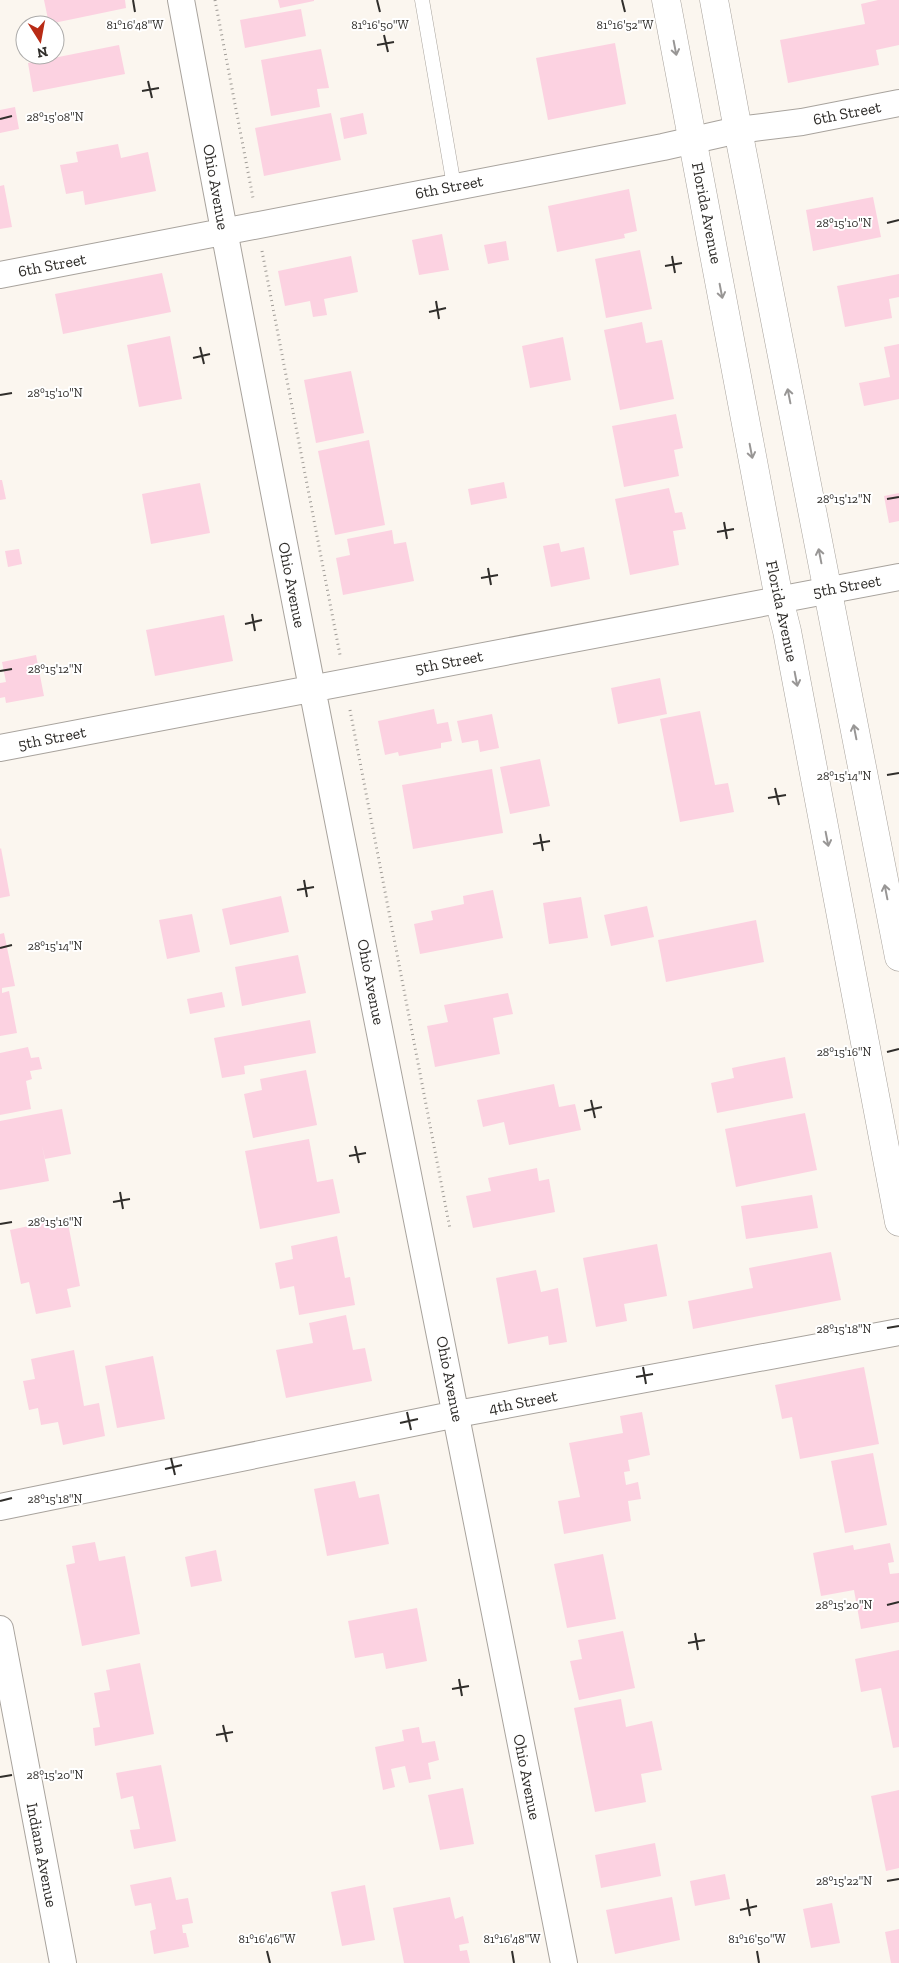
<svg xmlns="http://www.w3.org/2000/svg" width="899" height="1963" viewBox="0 0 899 1963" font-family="'Zilla Slab',serif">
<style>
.building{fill:#fcd2e1}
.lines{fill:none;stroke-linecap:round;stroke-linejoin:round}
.lane-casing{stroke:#a8a39d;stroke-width:15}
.street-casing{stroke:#a8a39d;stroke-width:28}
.secondary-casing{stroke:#a8a39d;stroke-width:29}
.path{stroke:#a09c97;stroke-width:3;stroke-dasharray:1 4;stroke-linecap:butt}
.lane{stroke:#fff;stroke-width:14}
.street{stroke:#fff;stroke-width:26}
.secondary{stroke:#fff;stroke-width:28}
.oneway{stroke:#989695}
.ticks{fill:none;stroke:#302e2b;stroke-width:2}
.labels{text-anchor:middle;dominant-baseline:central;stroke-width:4;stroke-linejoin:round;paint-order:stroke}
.street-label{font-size:16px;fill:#302e2b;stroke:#fff}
.ticks-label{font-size:12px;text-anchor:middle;fill:#302e2b;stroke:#fff;stroke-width:4;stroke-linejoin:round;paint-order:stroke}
</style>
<rect width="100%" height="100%" fill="#fbf6ef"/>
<path class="building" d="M44,0H125L126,8L49,24Z
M278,0H314V1L280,8Z
M878,0H899V45L876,50L879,65L788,83L780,40L865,24L861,4Z
M301,9L306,36L245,48L240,20Z
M615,43L626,104L548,120L536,58Z
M119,45L125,74L33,92L28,63Z
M321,49L329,88L317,89L320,107L271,116L261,60Z
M15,107L19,129L0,133V110Z
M331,113L341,160L264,176L255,128Z
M363,113L367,134L344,139L340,118Z
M118,144L121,158L148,152L156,191L85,205L83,191L66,194L60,165L78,162L76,152Z
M4,185L12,227L0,229V186Z
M629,189L637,231L624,234L625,238L557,252L548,206Z
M873,197L881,237L813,251L806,210Z
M442,234L449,270L419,275L412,240Z
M506,241L509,260L488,264L484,245Z
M640,250L652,309L606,318L595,259Z
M351,256L358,292L324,299L327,315L313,317L310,301L285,306L278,271Z
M162,273L171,312L63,334L55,294Z
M899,274V297L889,299L892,318L845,327L837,286Z
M642,322L646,343L662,340L674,399L620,410L604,330Z
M170,336L182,399L139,407L127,345Z
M563,337L571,380L530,388L522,346Z
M899,344V399L864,406L859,383L890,377L884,347Z
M351,371L364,433L316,443L304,380Z
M676,414L683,448L674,450L679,476L624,487L612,426Z
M369,440L385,525L335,535L318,451Z
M0,480H2L6,499L0,500Z
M504,482L507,498L471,505L468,489Z
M200,483L210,533L151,544L142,494Z
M669,488L675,513L682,512L686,529L673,531L679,565L630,575L615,499Z
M899,493V521L889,523L884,496Z
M392,530L394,544L406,542L414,581L343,595L336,558L350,555L347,539Z
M559,543L561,552L584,547L590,579L551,587L543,546Z
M19,549L22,564L8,567L5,551Z
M224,615L233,661L155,676L146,630Z
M36,655L44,696L6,703L5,697L0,698V683L6,682L2,662Z
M660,678L667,714L618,724L611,688Z
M434,709L437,724L448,722L452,741L441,743V748L399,756L398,752L385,755L378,721Z
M700,711L715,785L728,783L734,812L680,822L660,719Z
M492,714L499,748L480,752L478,740L462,743L457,721Z
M540,759L550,806L510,814L500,767Z
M492,769L503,833L413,849L402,785Z
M1,848L10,896L0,898V849Z
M493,890L503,938L420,954L414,924L433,920L431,911L464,904L463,896Z
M281,896L289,932L230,945L222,909Z
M581,897L588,938L549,944L543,903Z
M647,906L654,937L611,946L604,915Z
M192,914L200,952L167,959L159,920Z
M756,920L764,962L666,982L658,940Z
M4,933L15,986L2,988V993L9,991L17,1033L0,1036V934Z
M298,955L306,993L242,1006L235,967Z
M222,992L225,1007L190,1014L187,999Z
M508,993L513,1014L493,1018L500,1054L435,1067L427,1026L448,1022L444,1005Z
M310,1020L316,1053L244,1066L245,1074L222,1078L214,1038Z
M28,1047L31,1058L39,1057L42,1069L30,1071L32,1079L26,1081L31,1109L0,1115V1053Z
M785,1057L793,1098L717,1113L711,1083L734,1078L732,1068Z
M306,1070L317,1125L253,1138L244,1094L262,1090L260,1079Z
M554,1084L559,1107L575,1104L581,1130L509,1145L504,1122L483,1127L477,1100Z
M62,1109L71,1154L45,1159L42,1145L49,1181L0,1190V1121Z
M805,1113L817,1170L736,1187L725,1129Z
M309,1139L317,1182L333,1179L340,1213L260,1229L245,1151Z
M537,1168L539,1181L549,1179L555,1212L473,1228L466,1196L491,1191L488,1178Z
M812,1195L818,1228L746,1239L741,1206Z
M67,1218L80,1286L67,1289L71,1307L36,1314L29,1282L21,1284L10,1230Z
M337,1236L345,1278L350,1277L355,1305L299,1315L294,1286L280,1289L275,1263L293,1259L291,1246Z
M657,1244L667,1296L624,1304L627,1321L596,1327L583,1258Z
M831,1252L841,1300L693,1329L688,1301L753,1288L749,1268Z
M536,1270L541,1292L558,1288L567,1342L549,1345L548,1336L508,1344L496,1278Z
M346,1315L353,1350L365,1348L372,1381L286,1398L276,1350L313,1343L309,1323Z
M74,1350L84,1406L99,1403L105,1436L63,1445L58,1422L41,1425L38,1408L29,1410L23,1381L35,1379L31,1359Z
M153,1356L165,1419L117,1428L105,1366Z
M864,1367L879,1444L800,1459L792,1417L782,1419L775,1385Z
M642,1412L650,1455L628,1460L630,1471L624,1472L626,1485L638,1482L641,1499L628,1501L631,1521L564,1534L558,1501L580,1497L569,1443L623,1433L620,1416Z
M873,1453L887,1525L845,1533L831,1461Z
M355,1481L359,1498L379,1494L389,1544L327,1556L314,1489Z
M95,1542L99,1561L125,1556L140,1634L82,1646L66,1565L75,1563L72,1546Z
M890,1543L894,1562L888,1563L890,1574L899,1573V1622L861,1629L854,1590L821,1596L813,1553L853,1545L854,1550Z
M216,1550L222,1581L191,1587L185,1557Z
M603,1554L616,1619L567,1628L554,1564Z
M417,1608L427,1661L386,1669L383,1653L355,1658L348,1621Z
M623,1631L635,1688L579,1700L570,1661L582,1659L578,1640Z
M899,1650V1747L893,1748L881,1688L861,1692L855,1659Z
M140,1663L154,1734L95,1746L93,1728L100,1727L94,1693L110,1690L106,1670Z
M621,1699L626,1727L652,1721L662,1770L641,1774L646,1802L595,1812L574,1708Z
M419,1727L422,1743L435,1741L439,1760L428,1763L431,1779L409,1783L405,1766L391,1769L395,1787L383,1790L375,1747L404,1741L402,1730Z
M161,1765L176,1841L134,1849L130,1830L140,1829L133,1796L121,1799L116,1773Z
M463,1788L474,1844L440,1850L428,1795Z
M899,1790V1868L886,1871L871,1796Z
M655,1843L661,1876L601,1888L595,1855Z
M725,1874L730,1899L695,1906L690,1881Z
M171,1877L176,1900L188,1898L193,1923L182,1925L183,1933H186L189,1947L154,1954L150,1931L156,1929L151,1903L135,1906L130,1885Z
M365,1885L375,1940L342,1946L331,1892Z
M450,1897L455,1919L463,1916L469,1943L459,1945L460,1951L467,1950L470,1963H404L393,1908Z
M672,1897L680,1940L615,1954L606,1910Z
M832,1903L840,1943L811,1948L803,1909Z
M899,1929V1963H891L885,1932Z"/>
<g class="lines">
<g class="lane-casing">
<path id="lane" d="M422,0L454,186"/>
</g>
<g class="street-casing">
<path id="street" d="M181,0C302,656 436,1309 564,1963
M0,275L663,147L738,130L802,122L899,103
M0,748L899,577
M0,1507L457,1414L899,1332
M0,1629L63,1963"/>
</g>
<g class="secondary-casing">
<path id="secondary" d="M666,0L779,599L787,631L899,1222
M714,0L738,130L899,957"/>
</g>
<path class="path" d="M215,0L253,198
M262,251L340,655
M350,710L450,1229"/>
<use href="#lane" class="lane"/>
<use href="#street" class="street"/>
<use href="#secondary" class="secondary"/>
</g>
<defs><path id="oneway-shaft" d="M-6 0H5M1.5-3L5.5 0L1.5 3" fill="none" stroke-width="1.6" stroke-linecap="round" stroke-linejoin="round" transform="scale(1.25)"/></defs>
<g class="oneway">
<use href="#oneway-shaft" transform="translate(675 48) rotate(79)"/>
<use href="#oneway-shaft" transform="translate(721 291) rotate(79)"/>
<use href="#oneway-shaft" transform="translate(789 396) rotate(-101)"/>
<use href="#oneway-shaft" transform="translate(751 451) rotate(79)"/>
<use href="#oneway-shaft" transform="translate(820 556) rotate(-101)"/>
<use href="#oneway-shaft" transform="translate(796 679) rotate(79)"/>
<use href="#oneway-shaft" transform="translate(855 732) rotate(-101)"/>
<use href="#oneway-shaft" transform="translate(827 839) rotate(79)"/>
<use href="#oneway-shaft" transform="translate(886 892) rotate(-101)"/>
</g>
<path class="ticks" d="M133,0L135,12M377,0L380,12M622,0L625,12M384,35L388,52M377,45L394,42M148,81L152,98M142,91L159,88M0,119L12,116M887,223L899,220M672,256L675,273M665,266L682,263M436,301L439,319M429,312L446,308M200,347L204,364M193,358L210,354M0,395L12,393M887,499L899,497M724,522L727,539M717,532L734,529M488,568L491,585M481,578L498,575M252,614L255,631M245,624L262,620M0,671L12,669M887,775L899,773M775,788L779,805M768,798L786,795M540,834L543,851M533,844L550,841M304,880L307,897M297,890L314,887M0,948L12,945M887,1052L899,1049M591,1100L595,1118M584,1111L602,1107M355,1146L359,1163M349,1156L366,1153M120,1192L123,1209M113,1202L130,1199M0,1224L12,1222M887,1328L899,1326M643,1367L646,1384M636,1377L653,1374M407,1412L411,1430M400,1423L418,1419M171,1458L175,1475M165,1469L182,1465M0,1501L12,1498M887,1605L899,1602M695,1633L698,1650M688,1643L705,1640M459,1679L462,1696M452,1689L469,1686M223,1725L227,1742M216,1735L233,1732M0,1777L12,1775M887,1881L899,1879M747,1899L750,1916M740,1910L757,1906M267,1951L270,1963M512,1951L514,1963M757,1951L759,1963"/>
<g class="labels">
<g class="street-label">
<text transform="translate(847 113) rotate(-11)">6th Street</text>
<text transform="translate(216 187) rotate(80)">Ohio Avenue</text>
<text transform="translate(449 187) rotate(-11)">6th Street</text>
<text transform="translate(707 213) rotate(79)">Florida Avenue</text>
<text transform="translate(52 265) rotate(-11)">6th Street</text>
<text transform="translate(292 585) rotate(79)">Ohio Avenue</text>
<text transform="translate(847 586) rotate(-10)">5th Street</text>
<text transform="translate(782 611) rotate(78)">Florida Avenue</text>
<text transform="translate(449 662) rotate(-11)">5th Street</text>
<text transform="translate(52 738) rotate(-11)">5th Street</text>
<text transform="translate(371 982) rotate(79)">Ohio Avenue</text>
<text transform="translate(450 1379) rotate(79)">Ohio Avenue</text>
<text transform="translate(523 1402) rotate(-11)">4th Street</text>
<text transform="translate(527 1777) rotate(79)">Ohio Avenue</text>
<text transform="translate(42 1855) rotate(79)">Indiana Avenue</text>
</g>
</g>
<g class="ticks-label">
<text x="135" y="29">81°16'48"W</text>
<text x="380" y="29">81°16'50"W</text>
<text x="625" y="29">81°16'52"W</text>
<text x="55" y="121">28°15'08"N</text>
<text x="844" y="227">28°15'10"N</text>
<text x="55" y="397">28°15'10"N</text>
<text x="844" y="503">28°15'12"N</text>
<text x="55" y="673">28°15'12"N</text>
<text x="844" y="780">28°15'14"N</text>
<text x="55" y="950">28°15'14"N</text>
<text x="844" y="1056">28°15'16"N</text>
<text x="55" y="1226">28°15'16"N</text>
<text x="844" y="1333">28°15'18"N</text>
<text x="55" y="1503">28°15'18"N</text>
<text x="844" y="1609">28°15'20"N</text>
<text x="55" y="1779">28°15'20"N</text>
<text x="844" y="1885">28°15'22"N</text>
<text x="267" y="1943">81°16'46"W</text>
<text x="512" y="1943">81°16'48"W</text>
<text x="757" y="1943">81°16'50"W</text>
</g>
<g transform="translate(40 40) rotate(169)"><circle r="24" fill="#ffffff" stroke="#acabaa"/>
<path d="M0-4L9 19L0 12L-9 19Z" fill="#b82b15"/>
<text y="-8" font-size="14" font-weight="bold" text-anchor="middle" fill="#302e2b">N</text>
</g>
</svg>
